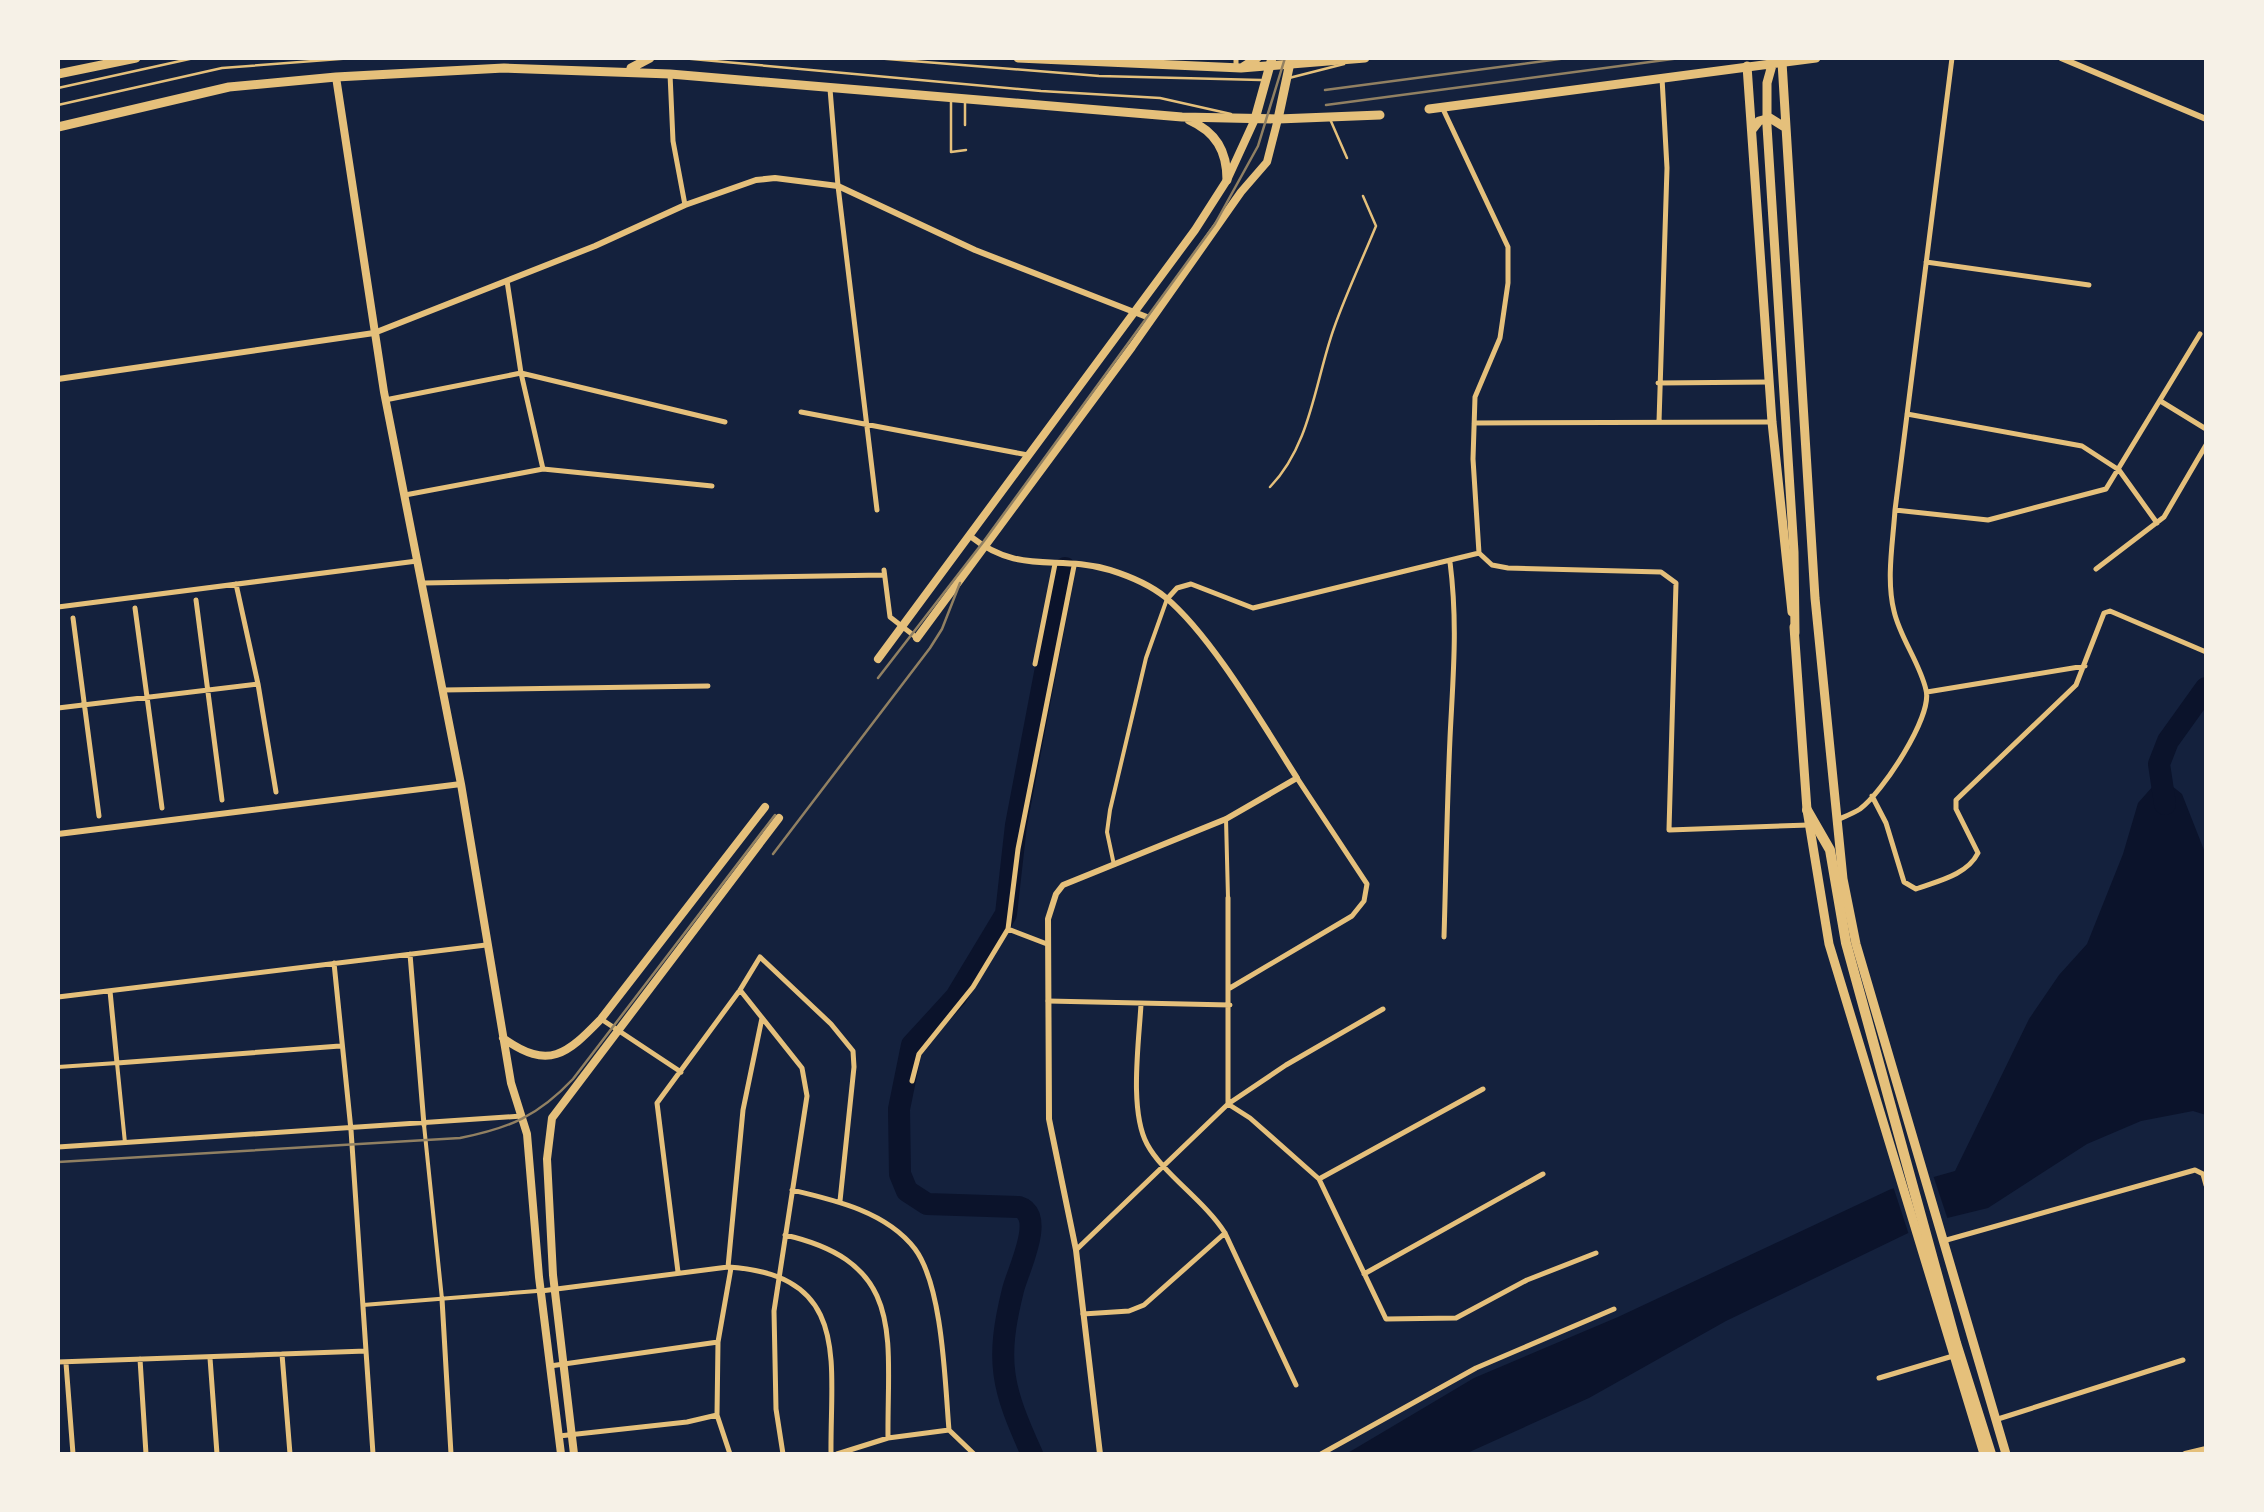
<svg xmlns="http://www.w3.org/2000/svg" width="2264" height="1512" viewBox="0 0 2264 1512" font-family="'Open Sans',sans-serif">
<style>
.water{fill:#0b132b}
.pier{fill:#14213d}
.lines{fill:none;stroke-linecap:round;stroke-linejoin:round}
.river{stroke:#0b132b;stroke-width:22}
.service{stroke:#e5c07b;stroke-width:2.5}
.pedestrian{stroke:#e5c07b;stroke-width:4}
.minor{stroke:#e5c07b;stroke-width:5}
.tertiary{stroke:#e5c07b;stroke-width:6}
.secondary{stroke:#e5c07b;stroke-width:8}
.primary{stroke:#e5c07b;stroke-width:9}
.trunk{stroke:#e5c07b;stroke-width:9}
.motorway{stroke:#e5c07b;stroke-width:10}
.tram{stroke:#918062;stroke-width:2.5}
</style>
<rect width="100%" height="100%" fill="#14213d"/>
<path class="water" d="M2161,777L2182,794L2206,855V1115L2193,1111L2141,1121L2087,1144L1988,1208L1931,1222L1726,1321L1589,1398L1465,1454H1346L1474,1378L1618,1317L1891,1189L1955,1171L2029,1019L2059,975L2087,944L2123,854L2138,803Z"/>
<path class="pier" d="M1932,1172L1949,1223L1910,1238L1892,1183Z"/>
<g class="lines">
<path class="river" d="M2165,804L2159,764L2168,741L2206,688
M1032,1454C1002,1388 995,1362 1013,1290C1018,1270 1046,1215 1019,1207L927,1204L907,1191L900,1174L899,1109L912,1045L956,997L1006,914L1016,825L1065,568"/>
<path class="service" d="M681,58L1041,91L1160,98L1231,114
M875,58L1099,76L1261,80
M1289,78L1344,64
M58,88L194,58
M965,101V125
M951,102V152L966,150
M58,105L222,68L353,58
M1330,119L1347,158
M1270,487C1311,445 1315,381 1334,328C1346,294 1362,260 1376,226L1363,196"/>
<path class="pedestrian" d="M1226,819L1228,898
M1114,865L1107,832L1110,810L1146,658L1167,599
M58,1067L117,1063L125,1143
M424,1125L442,1299
M363,1305L537,1291"/>
<path class="minor" d="M1236,68V58
M670,74L673,141L685,205
M830,89L838,186L877,510
M1442,107L1508,247V283L1500,338L1475,397L1473,459L1479,553L1492,565L1508,568L1661,572L1676,583L1669,830L1809,825
M1926,262L2089,285
M507,281L521,373L543,469
M1658,383L1769,382
M385,400L521,373L725,422
M2162,402L2206,429
M801,412L1028,455
M1907,414L2082,446L2119,470L2157,523
M1659,422L1667,168L1662,78
M1474,423L1771,422
M405,495L543,469L712,486
M1895,510L1988,520L2106,489L2200,334
M2096,569L2164,517L2206,445
M884,570L890,617L917,638
M423,583L884,575
M236,584L258,684L276,792
M1167,599L1177,588L1191,584L1253,608L1479,553
M196,600L222,800
M58,607L417,561
M135,608L162,808
M73,618L99,816
M1035,664L1055,564
M443,690L708,686
M1927,692L2085,666
M58,708L258,684
M1872,796L1886,823L1904,882L1916,889C1938,881 1967,875 1978,853L1956,809V800L2076,685L2104,613L2110,611L2206,652
M1839,819C1846,816 1854,813 1860,809C1882,793 1933,716 1926,690C1920,663 1900,638 1894,611C1886,579 1893,542 1895,510L1952,58
M1228,898V1104L1250,1118L1319,1179L1386,1319L1456,1318L1527,1280L1596,1253
M1008,929L1047,944
M1444,937C1446,871 1447,804 1450,738C1453,676 1458,625 1450,562
M410,954L424,1125
M334,963L351,1130L373,1454
M1230,988L1352,916L1364,901L1367,884L1297,778
M740,990L802,1068L807,1096L774,1311L776,1409L783,1454
M110,991L117,1063L340,1046
M58,997L486,945
M1048,1001L1230,1005
M1141,1004C1139,1042 1129,1110 1147,1144C1163,1174 1204,1200 1225,1233L1296,1385
M601,1019L681,1072
M912,1081L919,1054L973,987L1008,929L1018,849L1074,566
M58,1147L522,1116
M1319,1179L1483,1089
M792,1190C835,1200 887,1212 915,1249C943,1287 945,1384 949,1430L974,1454
M785,1235C907,1263 887,1337 888,1438
M1943,1241L2195,1170L2203,1174L2206,1185
M1076,1250L1228,1104L1286,1065L1383,1009
M728,1267L743,1110L762,1018
M678,1272L657,1103L740,990L760,957L831,1024L853,1051L854,1067L840,1201
M1364,1274L1543,1174
M541,1291L728,1267C852,1275 830,1361 831,1454
M442,1299L451,1454
M1083,1314L1129,1311L1144,1305L1225,1233
M282,1354L290,1454
M210,1358L217,1454
M140,1359L146,1454
M58,1362L366,1351
M66,1363L73,1454
M550,1366L718,1342
M1879,1378L1953,1356
M1998,1419L2183,1360
M559,1436L687,1422L717,1415
M730,1454L717,1415L718,1342L731,1268
M837,1454L888,1438L949,1430
M1321,1454L1476,1368L1614,1309"/>
<path class="tertiary" d="M2061,58L2206,119
M58,379L374,333L595,246L685,205L756,180L775,178L838,186L975,250L1152,319
M970,536C1020,576 1056,554 1110,570C1129,576 1149,584 1165,597C1212,636 1263,725 1297,778L1226,819L1063,885L1056,894L1048,919L1049,1119L1076,1250L1100,1454
M58,834L461,784
M2185,1454L2206,1449"/>
<path class="secondary" d="M336,77L384,392L461,784L511,1083L527,1134L539,1277L561,1454
M917,638L1132,347L1241,192L1267,162L1278,119
M878,659L1195,230L1227,180L1255,119
M503,1038C549,1071 567,1054 601,1019L765,807
M574,1454L553,1275L547,1159L552,1118L779,818"/>
<path class="primary" d="M1782,62L1815,598L1843,879L1856,944L2006,1454
M1747,66L1772,422L1792,612
M1255,119L1272,58
M1278,119L1291,58
M1752,130L1759,121L1770,118L1786,128
M1794,627L1807,810L1829,944L1984,1454"/>
<path class="trunk" d="M1018,58L1241,68L1365,58
M1774,58L1767,83V126L1794,552L1795,633
M1243,67L1257,58
M631,68L650,58
M58,74L136,58
M1429,109L1816,58
M1189,120C1216,132 1227,151 1227,180
M58,127L229,87L336,77L504,68L670,74L1182,117L1278,119L1380,115"/>
<path class="motorway" d="M1807,810L1830,850L1846,943L1956,1343L1991,1454"/>
<path class="tram" d="M1325,90L1567,58
M1326,105L1680,58
M878,678L984,541L1215,224L1258,146L1285,58
M773,854L930,648L942,629L960,583
M58,1162L460,1138C510,1128 538,1116 573,1079L775,815"/>
</g>
<rect width="2264" height="1512" fill="none" stroke="#f6f1e7" stroke-width="120"/>
</svg>
